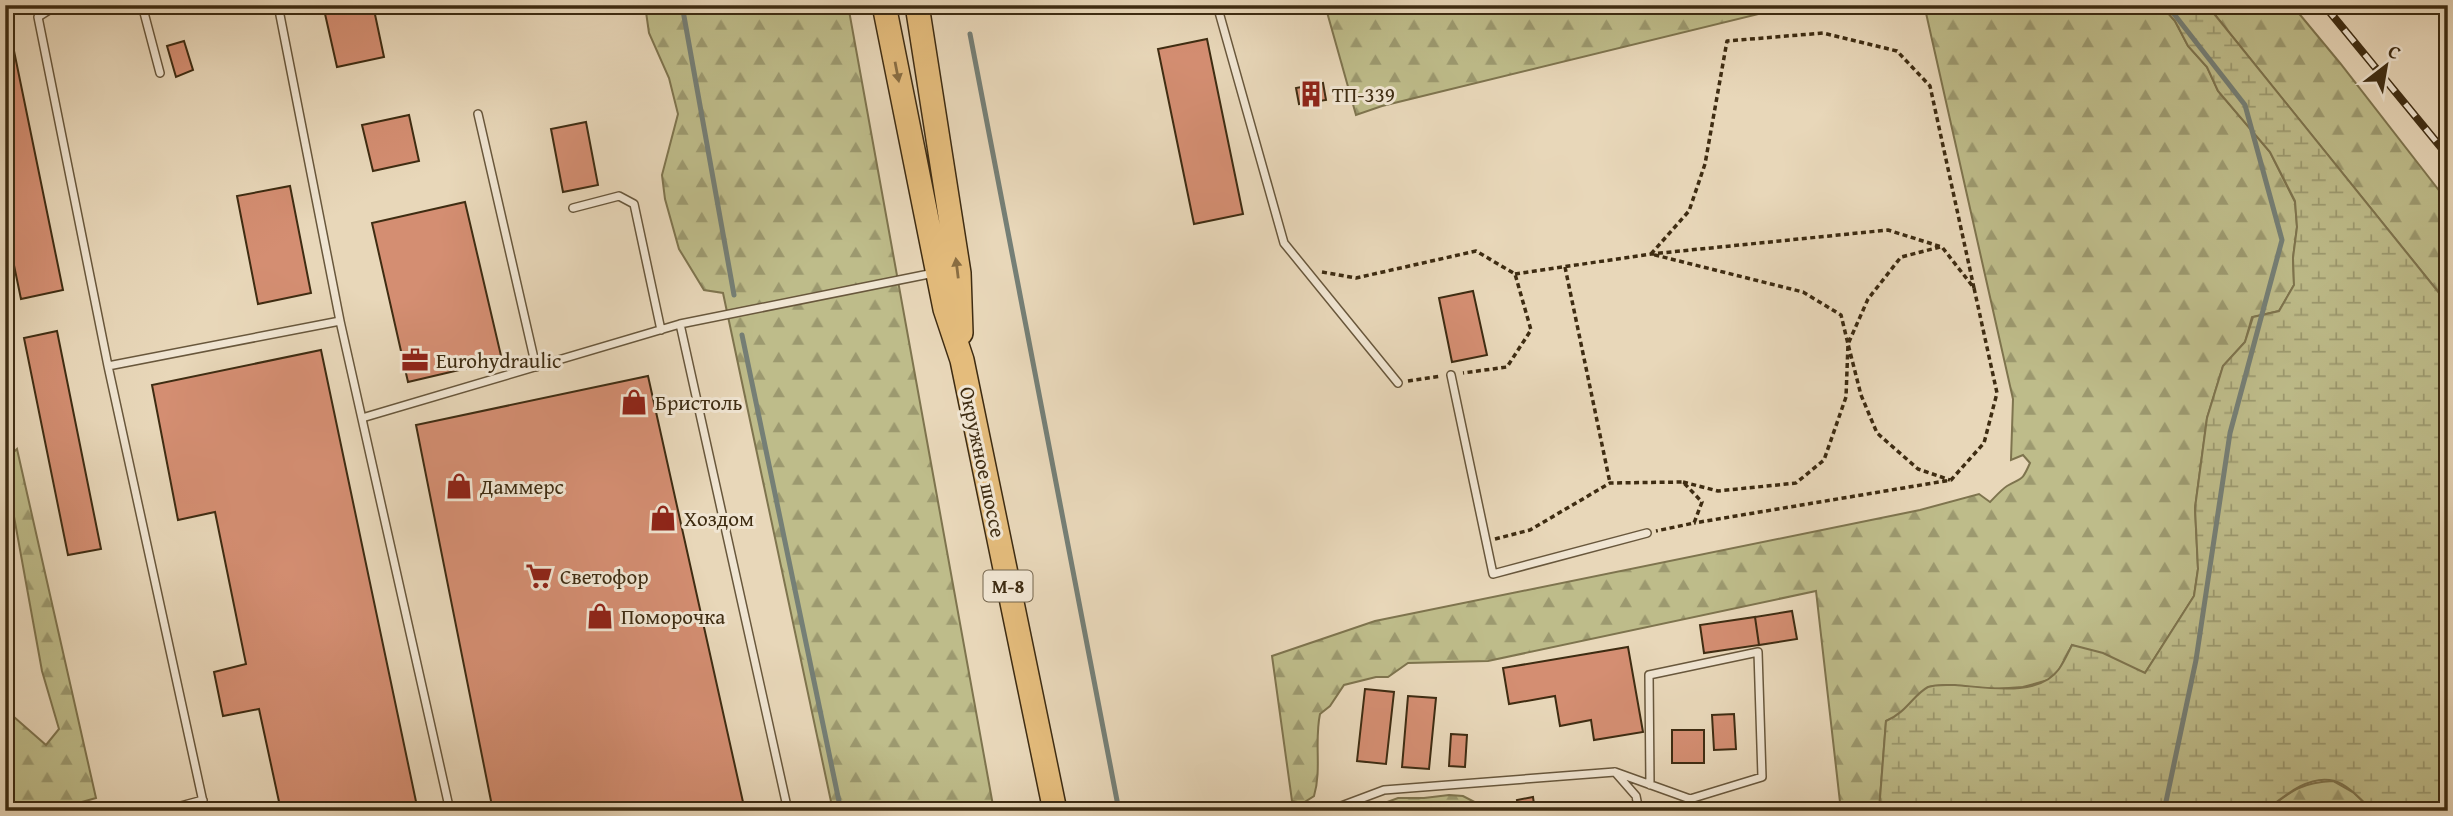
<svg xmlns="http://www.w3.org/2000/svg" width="2453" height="816" viewBox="0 0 2453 816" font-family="'Gentium Book Plus',serif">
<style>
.forest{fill:url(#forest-firs);stroke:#7e744e;stroke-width:2}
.wetland{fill:url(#wetland-marsh);stroke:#7e744e;stroke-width:2}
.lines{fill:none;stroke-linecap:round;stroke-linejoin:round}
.stream{stroke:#757f76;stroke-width:5}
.building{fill:#d48e72;stroke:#3e2c12;stroke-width:2}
.lane-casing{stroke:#68573c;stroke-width:10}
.primary-casing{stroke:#3e2c12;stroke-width:26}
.path{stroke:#3e2c12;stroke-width:3.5;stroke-dasharray:5 3.5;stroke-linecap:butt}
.lane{stroke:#f0e5d2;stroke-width:7}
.primary{stroke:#e4bc7c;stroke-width:23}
.rail-casing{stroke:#3e2c12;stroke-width:8}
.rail{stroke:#f0e5d2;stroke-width:5;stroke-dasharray:16;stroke-linecap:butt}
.oneway{fill:#896d42}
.labels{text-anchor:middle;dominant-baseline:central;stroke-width:6;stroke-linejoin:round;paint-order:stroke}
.shield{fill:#f0e5d2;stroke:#73644c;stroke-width:2}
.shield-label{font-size:19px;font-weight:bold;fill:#3e2c12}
.poi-label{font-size:21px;fill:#3e2c12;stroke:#f0e5d2;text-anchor:start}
.street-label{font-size:21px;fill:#3e2c12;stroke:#f0e5d2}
</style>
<defs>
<pattern id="forest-firs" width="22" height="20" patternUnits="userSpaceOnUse" patternTransform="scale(1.75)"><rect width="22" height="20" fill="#bebc8a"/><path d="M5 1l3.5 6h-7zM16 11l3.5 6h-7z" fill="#9c996f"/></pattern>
<pattern id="wetland-marsh" width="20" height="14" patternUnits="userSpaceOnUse" patternTransform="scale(1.75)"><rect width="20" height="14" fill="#bebc8a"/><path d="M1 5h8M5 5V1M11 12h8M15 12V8" fill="none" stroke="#9c996f"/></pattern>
</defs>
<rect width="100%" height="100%" fill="#e8d7b9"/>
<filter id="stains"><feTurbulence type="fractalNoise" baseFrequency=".00286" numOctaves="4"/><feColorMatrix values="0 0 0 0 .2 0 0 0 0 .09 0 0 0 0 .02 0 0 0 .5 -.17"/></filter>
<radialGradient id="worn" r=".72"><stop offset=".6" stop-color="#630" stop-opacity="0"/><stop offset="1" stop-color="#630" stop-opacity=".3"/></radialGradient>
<path class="forest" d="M645,5H848L994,811H833L723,293L704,290L679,249L665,199L662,175L678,114L669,78L649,33Z
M1325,5H1795L1382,106L1356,115Z
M1919,5H2161L2175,21L2188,46L2207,67L2218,91L2270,152L2295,202L2297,227L2293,258L2294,285L2279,311L2252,317L2245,342L2223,366L2207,418L2195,508L2198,569L2194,596L2145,673L2072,645L2059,670L2048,680L2023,687L1995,689L1943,685L1929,687L1898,716L1886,721L1879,811H1841L1816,591L1488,661L1408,663L1388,677H1376L1344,685L1330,706L1320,714C1314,742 1322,769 1314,796L1303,803L1292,801L1272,656L1375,621L1920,510L1979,494L1990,502C1995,497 2001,490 2007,486C2023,477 2022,481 2030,463L2023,455L2011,460L2013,399L1926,13Z
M2207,5H2292L2340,63L2448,202V304Z
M17,449L96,798L50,811H5V705L6,710L46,745L59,729L42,671L5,467V460Z
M2333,781L2354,793L2373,811H2265C2290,792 2301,782 2333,781Z
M1449,795L1463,796L1492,811H1363L1398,798H1424Z"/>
<path class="wetland" d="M2161,5H2207L2448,304V811H2373C2362,801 2349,785 2334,781C2309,774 2283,797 2265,811H1879L1886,721C1907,712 1913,695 1928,687C1936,684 1947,685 1955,685C1985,687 2039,698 2059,669C2064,662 2068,653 2072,645L2103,653L2145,673L2194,596L2198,569L2195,508L2207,418L2223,366L2245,342L2253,317L2279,311L2294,285L2293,258L2297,227L2295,201L2270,152L2218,91L2207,67L2188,46L2175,21Z"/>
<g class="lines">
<path class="stream" d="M682,5L734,295
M970,34L1119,811
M742,335L841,811
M2164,811L2196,660L2230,433L2282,240L2245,105L2167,5"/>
</g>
<path class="building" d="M323,5H373L384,57L337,67Z
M5,7L63,290L21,299L5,222Z
M1207,39L1243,214L1194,224L1158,49Z
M184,41L193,70L176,77L167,46Z
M1323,83L1326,100L1299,104L1296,88Z
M409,115L419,161L373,171L362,125Z
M586,122L598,185L563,192L551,129Z
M290,186L311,293L258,304L237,196Z
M465,202L502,360L408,382L372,223Z
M1473,291L1487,355L1452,362L1439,298Z
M57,331L101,549L68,555L24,338Z
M321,350L418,811H281L259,709L223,716L214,672L246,664L215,512L178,520L152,385Z
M648,376L745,811H493L416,425Z
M1792,611L1797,639L1759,645L1755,617Z
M1755,617L1759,645L1704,653L1700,625Z
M1628,647L1643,732L1594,740L1591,720L1560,726L1555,696L1509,704L1503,668Z
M1365,689L1394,692L1386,764L1357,761Z
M1408,696L1436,698L1429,769L1402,767Z
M1734,714L1736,749L1714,750L1712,715Z
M1672,730H1704V763H1672Z
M1451,734L1467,735L1465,767L1449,766Z
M1533,797L1535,811H1519L1517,800Z"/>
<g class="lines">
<g class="lane-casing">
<path id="lane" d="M57,5L38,17L108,366L205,811
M142,5L160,73
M278,5L340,321L450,811
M1217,5L1284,243L1398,383
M922,10L967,5
M478,114L536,367
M573,208L619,196L634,204L661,330
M680,324L788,811
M108,366L340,321
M1451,375L1493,574L1647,533
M362,418L680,324L934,273
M1615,772L1690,799L1762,777L1758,652L1649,675L1650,785
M162,811L203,800
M1328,811L1384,790L1615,772L1636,796L1639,811"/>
</g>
<g class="primary-casing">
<path id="primary" d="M884,5L945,309L962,360L1055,811
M917,5L959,273L961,333"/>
</g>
<path class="path" d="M1940,247L1901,257L1868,299L1848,344L1861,395L1877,433L1918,469L1950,480
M1565,267L1610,483
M1322,272L1356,278L1476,251L1515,274L1531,330L1507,367L1463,373
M1515,274L1651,254L1888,230L1942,247L1974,288L1997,393L1984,443L1951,480L1694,523
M1408,381L1441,376
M1683,482L1718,491L1796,483L1824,460L1846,397L1848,344L1841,315L1803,292L1651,254L1689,211L1705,164L1727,41L1823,33L1897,51L1930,86L1974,288
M1495,539L1530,530L1610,483L1683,482L1702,502L1694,523L1656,531"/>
<use href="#lane" class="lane"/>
<use href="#primary" class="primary"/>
<g class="rail-casing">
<path id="rail" d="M2324,5L2448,156"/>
</g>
<use href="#rail" class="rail"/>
</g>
<defs><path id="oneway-solid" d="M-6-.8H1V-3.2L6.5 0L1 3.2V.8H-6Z" transform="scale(1.75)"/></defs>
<g class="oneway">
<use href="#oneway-solid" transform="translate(897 72) rotate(79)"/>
<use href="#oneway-solid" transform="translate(957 268) rotate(-97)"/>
</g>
<defs>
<g id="building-bare" transform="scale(2.1)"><path d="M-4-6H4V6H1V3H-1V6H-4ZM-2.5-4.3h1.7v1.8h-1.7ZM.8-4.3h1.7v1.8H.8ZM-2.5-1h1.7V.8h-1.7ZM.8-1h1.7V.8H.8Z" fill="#8f2418" stroke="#f0e5d2" stroke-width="2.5" paint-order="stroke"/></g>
<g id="office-bare" transform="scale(2.1)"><path d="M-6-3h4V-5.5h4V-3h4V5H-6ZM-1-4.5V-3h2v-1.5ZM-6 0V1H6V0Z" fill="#8f2418" stroke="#f0e5d2" stroke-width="2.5" paint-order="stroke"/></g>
<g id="shop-bare" transform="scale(2.1)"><path d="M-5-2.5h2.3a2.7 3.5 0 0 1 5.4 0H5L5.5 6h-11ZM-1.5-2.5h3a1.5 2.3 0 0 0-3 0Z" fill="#8f2418" stroke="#f0e5d2" stroke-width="2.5" paint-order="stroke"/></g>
<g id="supermarket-bare" transform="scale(2.1)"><path d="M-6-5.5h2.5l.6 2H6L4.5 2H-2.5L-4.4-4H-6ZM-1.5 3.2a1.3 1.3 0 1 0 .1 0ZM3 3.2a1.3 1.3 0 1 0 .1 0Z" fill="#8f2418" stroke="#f0e5d2" stroke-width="2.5" paint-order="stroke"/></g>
</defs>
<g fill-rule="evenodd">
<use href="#building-bare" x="1311" y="94"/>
<use href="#office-bare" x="415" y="360"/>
<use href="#shop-bare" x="634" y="402"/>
<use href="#shop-bare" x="459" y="486"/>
<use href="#shop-bare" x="663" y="518"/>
<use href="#supermarket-bare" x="539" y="576"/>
<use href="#shop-bare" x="600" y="616"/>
</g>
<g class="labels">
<rect class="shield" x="983.5" y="570.5" width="49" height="31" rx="5"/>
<g class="shield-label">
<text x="1008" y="586">М-8</text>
</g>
<g class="poi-label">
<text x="1332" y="94">ТП-339</text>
<text x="436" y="360">Eurohydraulic</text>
<text x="655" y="402">Бристоль</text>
<text x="480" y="486">Даммерс</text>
<text x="684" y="518">Хоздом</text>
<text x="560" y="576">Светофор</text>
<text x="621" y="616">Поморочка</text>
</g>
<g class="street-label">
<text transform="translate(983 462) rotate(78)">Окружное шоссе</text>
</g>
</g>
<rect width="2453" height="816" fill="none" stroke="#e8d7b9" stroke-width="28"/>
<rect x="7" y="7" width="2439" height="802" fill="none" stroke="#3e2c12" stroke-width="3.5"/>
<rect x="14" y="14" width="2425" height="788" fill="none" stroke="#3e2c12" stroke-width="2"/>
<g transform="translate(2386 66) rotate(31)" stroke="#f0e5d2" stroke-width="5" paint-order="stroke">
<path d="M0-5L12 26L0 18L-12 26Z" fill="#3e2c12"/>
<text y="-10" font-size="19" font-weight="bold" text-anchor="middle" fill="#3e2c12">С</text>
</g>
<rect width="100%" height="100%" filter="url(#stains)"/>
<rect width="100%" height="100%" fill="url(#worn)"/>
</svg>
